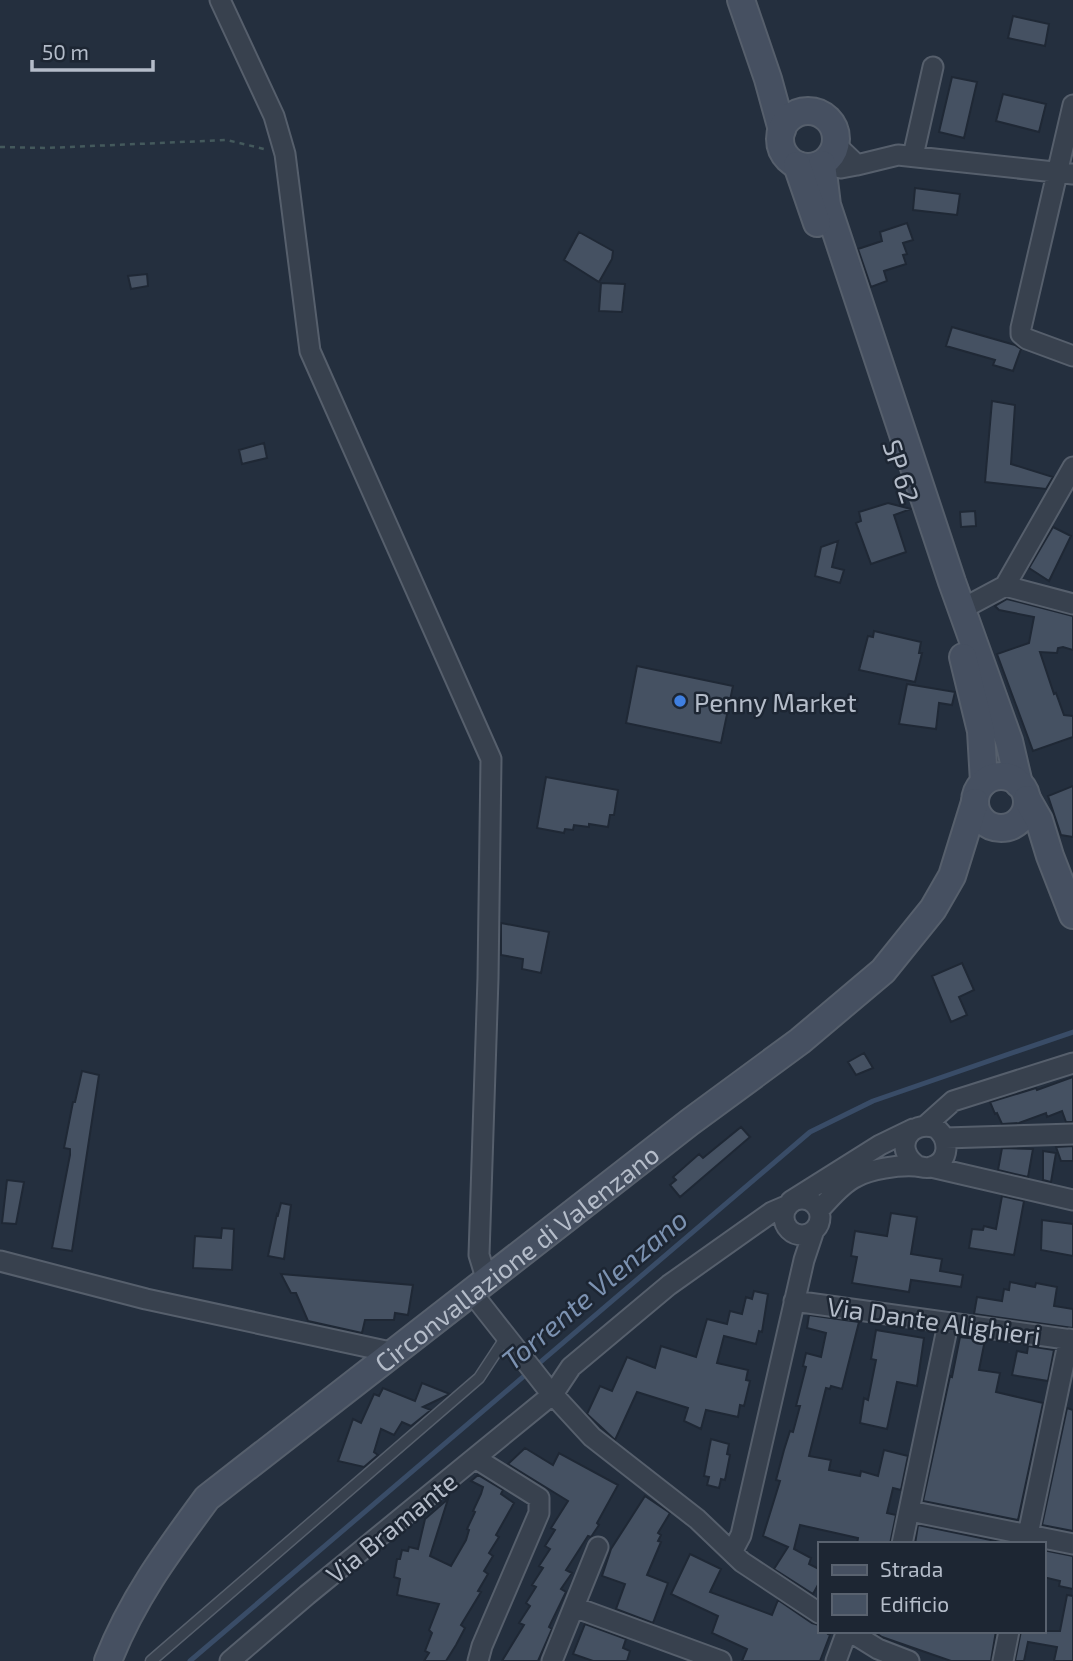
<svg xmlns="http://www.w3.org/2000/svg" width="1073" height="1661" viewBox="0 0 1073 1661" font-family="'Exo 2',sans-serif">
<style>
.lines{fill:none;stroke-linecap:round;stroke-linejoin:round}
.stream{stroke:#394c67;stroke-width:5}
.building{fill:#455162;stroke:#1f2835;stroke-width:2}
.lane-casing{stroke:#565f6c;stroke-width:13}
.street-casing{stroke:#565f6c;stroke-width:23}
.secondary-casing{stroke:#565f6c;stroke-width:30}
.path{stroke:#44595c;stroke-width:2.5;stroke-dasharray:5 5;stroke-linecap:butt}
.lane{stroke:#38414e;stroke-width:10}
.street{stroke:#38414e;stroke-width:19}
.secondary{stroke:#465061;stroke-width:26}
.shop-dot{fill:#3f7fe0;stroke:#1d2633;stroke-width:2.5}
.labels{text-anchor:middle;dominant-baseline:central;stroke-width:5;stroke-linejoin:round;paint-order:stroke}
.street-label{font-size:26px;fill:#b4bcc9;stroke:#1d2633}
.poi-label{font-size:26px;fill:#b4bcc9;stroke:#1d2633;text-anchor:start}
.water-label{font-size:28px;font-style:italic;fill:#7c92b1;stroke:#1d2633}
</style>
<rect width="100%" height="100%" fill="#242f3e"/>
<g class="lines">
<path class="stream" d="M190,1661L810,1132L873,1101L1073,1032"/>
</g>
<path class="building" d="M1013,16L1049,24L1045,46L1008,38Z
M952,77L977,82L964,138L939,132Z
M1003,94L1046,104L1039,132L996,121Z
M915,188L960,194L957,215L913,210Z
M907,223L913,240L903,243L907,254L903,255L906,264L884,271L887,281L871,287L858,249L882,241L880,232Z
M579,232L613,251L612,259L599,282L564,260Z
M147,274L148,286L131,289L128,276Z
M601,283L625,284L622,312L599,311Z
M952,327L1015,345L1021,349L1013,371L993,365L995,360L946,346Z
M992,401L1015,405L1011,464L1053,477L1046,489L985,482Z
M264,443L267,458L242,464L239,450Z
M888,503L911,509L894,515L906,552L871,564L856,523L861,521L859,512Z
M975,511L976,526L961,527L960,512Z
M1053,527L1071,536L1049,581L1029,568Z
M838,541L832,567L844,570L840,583L815,576L821,547Z
M1007,599L1073,616V650L1063,647L1058,648L1057,653L1040,652L1054,694L1056,693L1064,715L1073,716V737L1033,751L997,654L1029,643L1034,617L999,610L995,606Z
M874,631L921,642L919,653H922L915,682L859,670L868,636L873,637Z
M637,666L733,686L721,743L626,723Z
M907,684L955,692L952,705L939,703L936,729L899,724Z
M546,777L618,790L614,815H610L608,827L589,824V827L574,825L573,830L565,829L564,833L537,828Z
M1073,786V837L1061,835L1048,796Z
M501,923L549,932L541,973L522,969L523,959L501,955Z
M962,963L974,990L959,997L967,1015L951,1022L932,976Z
M864,1053L873,1068L856,1075L848,1062Z
M82,1071L99,1075L72,1251L52,1248L70,1155V1149L64,1148L73,1102H75Z
M1073,1077V1122H1066L1062,1111L1047,1117L1046,1113L1019,1123L1002,1124L997,1113L995,1114L990,1102L1036,1088L1037,1090Z
M741,1127L750,1137L680,1197L670,1185L676,1180L673,1177L699,1154L703,1158Z
M1073,1146V1161H1061L1056,1147Z
M1002,1148L1033,1149L1028,1177L998,1170Z
M1043,1151L1056,1153L1051,1182L1043,1180Z
M7,1180L24,1182L16,1224L2,1223Z
M1002,1196L1024,1201L1014,1255L969,1248L972,1229L983,1230L984,1226L996,1229Z
M281,1203L291,1205L284,1259L268,1256L277,1214L278,1215Z
M891,1213L917,1217L911,1254L942,1259L940,1271L963,1275L961,1287L911,1280L909,1292L852,1283L857,1257L851,1256L855,1231L887,1236Z
M1042,1220L1073,1224V1256L1041,1250Z
M222,1228L234,1229L232,1270L193,1268L195,1236L221,1238Z
M281,1274L413,1285L408,1315L395,1313L394,1320H365L362,1333L308,1321L296,1293H291Z
M1010,1282L1035,1287L1036,1283L1057,1287L1054,1306L1073,1309V1328L974,1314L977,1297L1002,1301L1004,1289L1009,1290Z
M754,1291L768,1294L762,1332L759,1331L756,1344L724,1336L717,1363L748,1370L746,1380L750,1381L744,1406L740,1405L738,1417L706,1410L701,1429L684,1421L688,1408L637,1392L615,1440L587,1414L600,1386L612,1391L627,1357L655,1368L661,1346L696,1357L707,1319L727,1324L730,1311L742,1314L746,1297L752,1299Z
M809,1315L859,1322L842,1389L831,1386L830,1389L826,1388L809,1456L831,1460L829,1470L860,1476L861,1471L878,1476L884,1450L908,1456L901,1490L893,1488L887,1513L896,1515L890,1544H857L858,1538L800,1525L794,1549L811,1558L809,1564L819,1569V1583L813,1594L774,1569L788,1547L763,1536L780,1481L776,1480L784,1450L790,1431L793,1432L800,1406H796L806,1367L803,1366L806,1353L821,1357L826,1333L807,1328Z
M876,1330L924,1338L917,1386L897,1382L887,1429L860,1423L864,1398L868,1400L876,1360L871,1359Z
M960,1337L985,1340L979,1370L1000,1373L996,1392L1043,1403L1018,1520L923,1501L950,1376L952,1377Z
M1028,1346L1054,1350L1048,1381L1012,1375L1017,1351L1027,1353Z
M422,1383L450,1394L423,1407L431,1410L411,1426L402,1422L394,1435L381,1429L374,1452L378,1455L364,1467L338,1461L353,1419L361,1423L374,1394L379,1396L383,1388L415,1401Z
M1067,1408L1073,1410V1531L1042,1525Z
M711,1439L729,1444L727,1454L730,1455L725,1480L721,1479L719,1488L707,1485L709,1477L704,1476Z
M525,1448L553,1465L559,1453L618,1485L597,1523L599,1525L591,1537L588,1536L566,1570L572,1573L561,1589L566,1592L549,1627L552,1629L538,1661H502L524,1625L519,1623L530,1606L526,1603L536,1587L532,1585L543,1568L539,1566L550,1549L545,1546L555,1530L551,1528L568,1501L508,1464Z
M478,1475L503,1490L501,1494L514,1503L496,1535L499,1537L489,1553L493,1556L484,1571L488,1574L478,1591L481,1592L461,1625L465,1628L456,1645L446,1661H424L429,1653L425,1651L432,1633L429,1630L439,1604L397,1595L400,1579L394,1577L397,1559H400L402,1550L408,1551L409,1547L418,1549L425,1519L448,1499L430,1556L451,1566L466,1540L469,1530L467,1529L475,1512L473,1511L481,1494L483,1487L471,1481Z
M645,1496L670,1513L658,1533L661,1535L658,1541L661,1542L647,1575L668,1583L653,1623L616,1609L625,1584L602,1576L611,1549Z
M918,1525L1010,1544H915Z
M1043,1550L1073,1556V1589L1059,1586L1060,1581L1043,1577Z
M690,1554L721,1569L710,1592L772,1615L778,1600L812,1623L819,1625V1631H829L828,1634L830,1635L820,1661H742L747,1649L712,1633L718,1616L671,1594Z
M1067,1595L1073,1596V1661H1054L1057,1647L1028,1642L1024,1661H1015L1021,1631H1060Z
M585,1624L626,1639L623,1648L630,1651L627,1661H593L573,1654Z
M873,1631H996L991,1661H951L882,1637Z"/>
<g class="lines">
<g class="lane-casing">
<path id="lane" d="M151,1661L479,1378L506,1337"/>
</g>
<g class="street-casing">
<path id="street" d="M220,0L274,116L285,154L310,351L491,759L488,978L479,1255L487,1281
M1073,105L1021,328V334L1027,339L1073,356
M913,156L933,67
M822,164L841,168L857,165L836,145
M857,165L898,155L1073,174
M1005,586L1073,604
M962,609L1005,586L1073,467
M925,1126L953,1101L1073,1063
M945,1138L1073,1134
M931,1167L1073,1200
M784 1217a18 18 0 1 1 36 0a18 18 0 1 1-36 0Z
M791,1201L880,1145L913,1129
M819,1210C830,1199 841,1184 856,1177C870,1169 898,1165 915,1166C920,1166 925,1169 931,1167C950,1162 950,1139 936,1128C909,1119 893,1148 916,1165
M0,1261L146,1299L395,1353
M472,1293L546,1387L592,1437L697,1519L742,1562L819,1613
M794,1301L1073,1340
M475,1458L539,1498V1513L482,1646L478,1661
M910,1511L1073,1544
M902,1544L948,1324
M1026,1544L1069,1339
M732,1552L741,1535L804,1260L814,1230
M574,1607L721,1661
M849,1631L878,1649L909,1661
M230,1661L307,1595L553,1394L571,1367L669,1285L772,1212L786,1206
M552,1661L598,1547
M836,1661L847,1631
M1003,1661L1009,1631"/>
</g>
<g class="secondary-casing">
<g id="secondary">
<path d="M741,0L768,79L782,130"/>
<circle cx="808" cy="139" r="28"/>
<path d="M822,164L827,205L952,582L1009,741L1019,784"/>
<path d="M797,165L817,223"/>
<path d="M963,657L981,731L984,782"/>
<circle cx="1001" cy="802" r="26"/>
<path d="M1027,799L1039,820L1050,856L1073,915"/>
<path id="s1" d="M108,1661C132,1599 168,1551 207,1498L690,1122L800,1041L883,971L933,909L952,876L975,802"/>
</g>
</g>
<path class="path" d="M0,147L46,148L227,140L264,149"/>
<use href="#lane" class="lane"/>
<use href="#street" class="street"/>
<use href="#secondary" class="secondary"/>
</g>
<circle class="shop-dot" cx="680" cy="701" r="7"/>
<g class="labels">
<g class="street-label">
<text transform="translate(902 471) rotate(72)">SP 62</text>
<text stroke="none"><textPath href="#s1" startOffset="583">Circonvallazione di Valenzano</textPath></text>
<text transform="translate(934 1320) rotate(8)">Via Dante Alighieri</text>
<text transform="translate(391 1527) rotate(-39)">Via Bramante</text>
</g>
<g class="poi-label">
<text x="694" y="701">Penny Market</text>
</g>
<g class="water-label">
<text transform="translate(594 1289) rotate(-40)">Torrente Vlenzano</text>
</g>
</g>
<rect x="818" y="1542" width="228" height="91" fill="#1d2633" stroke="#59626f" stroke-width="2"/>
<rect x="832" y="1565" width="35" height="10" fill="#465061" stroke="#59626f" stroke-width="2"/>
<text x="880" y="1577" font-size="21" fill="#b4bcc9">Strada</text>
<rect x="832" y="1594" width="35" height="21" fill="#455162" stroke="#59626f" stroke-width="2"/>
<text x="880" y="1612" font-size="21" fill="#b4bcc9">Edificio</text>
<path d="M32 60v10h121v-10" fill="none" stroke="#b4bcc9" stroke-width="3.5"/>
<text x="42" y="60" font-size="21" fill="#b4bcc9" stroke="#1d2633" stroke-width="5" paint-order="stroke">50 m</text>
</svg>
